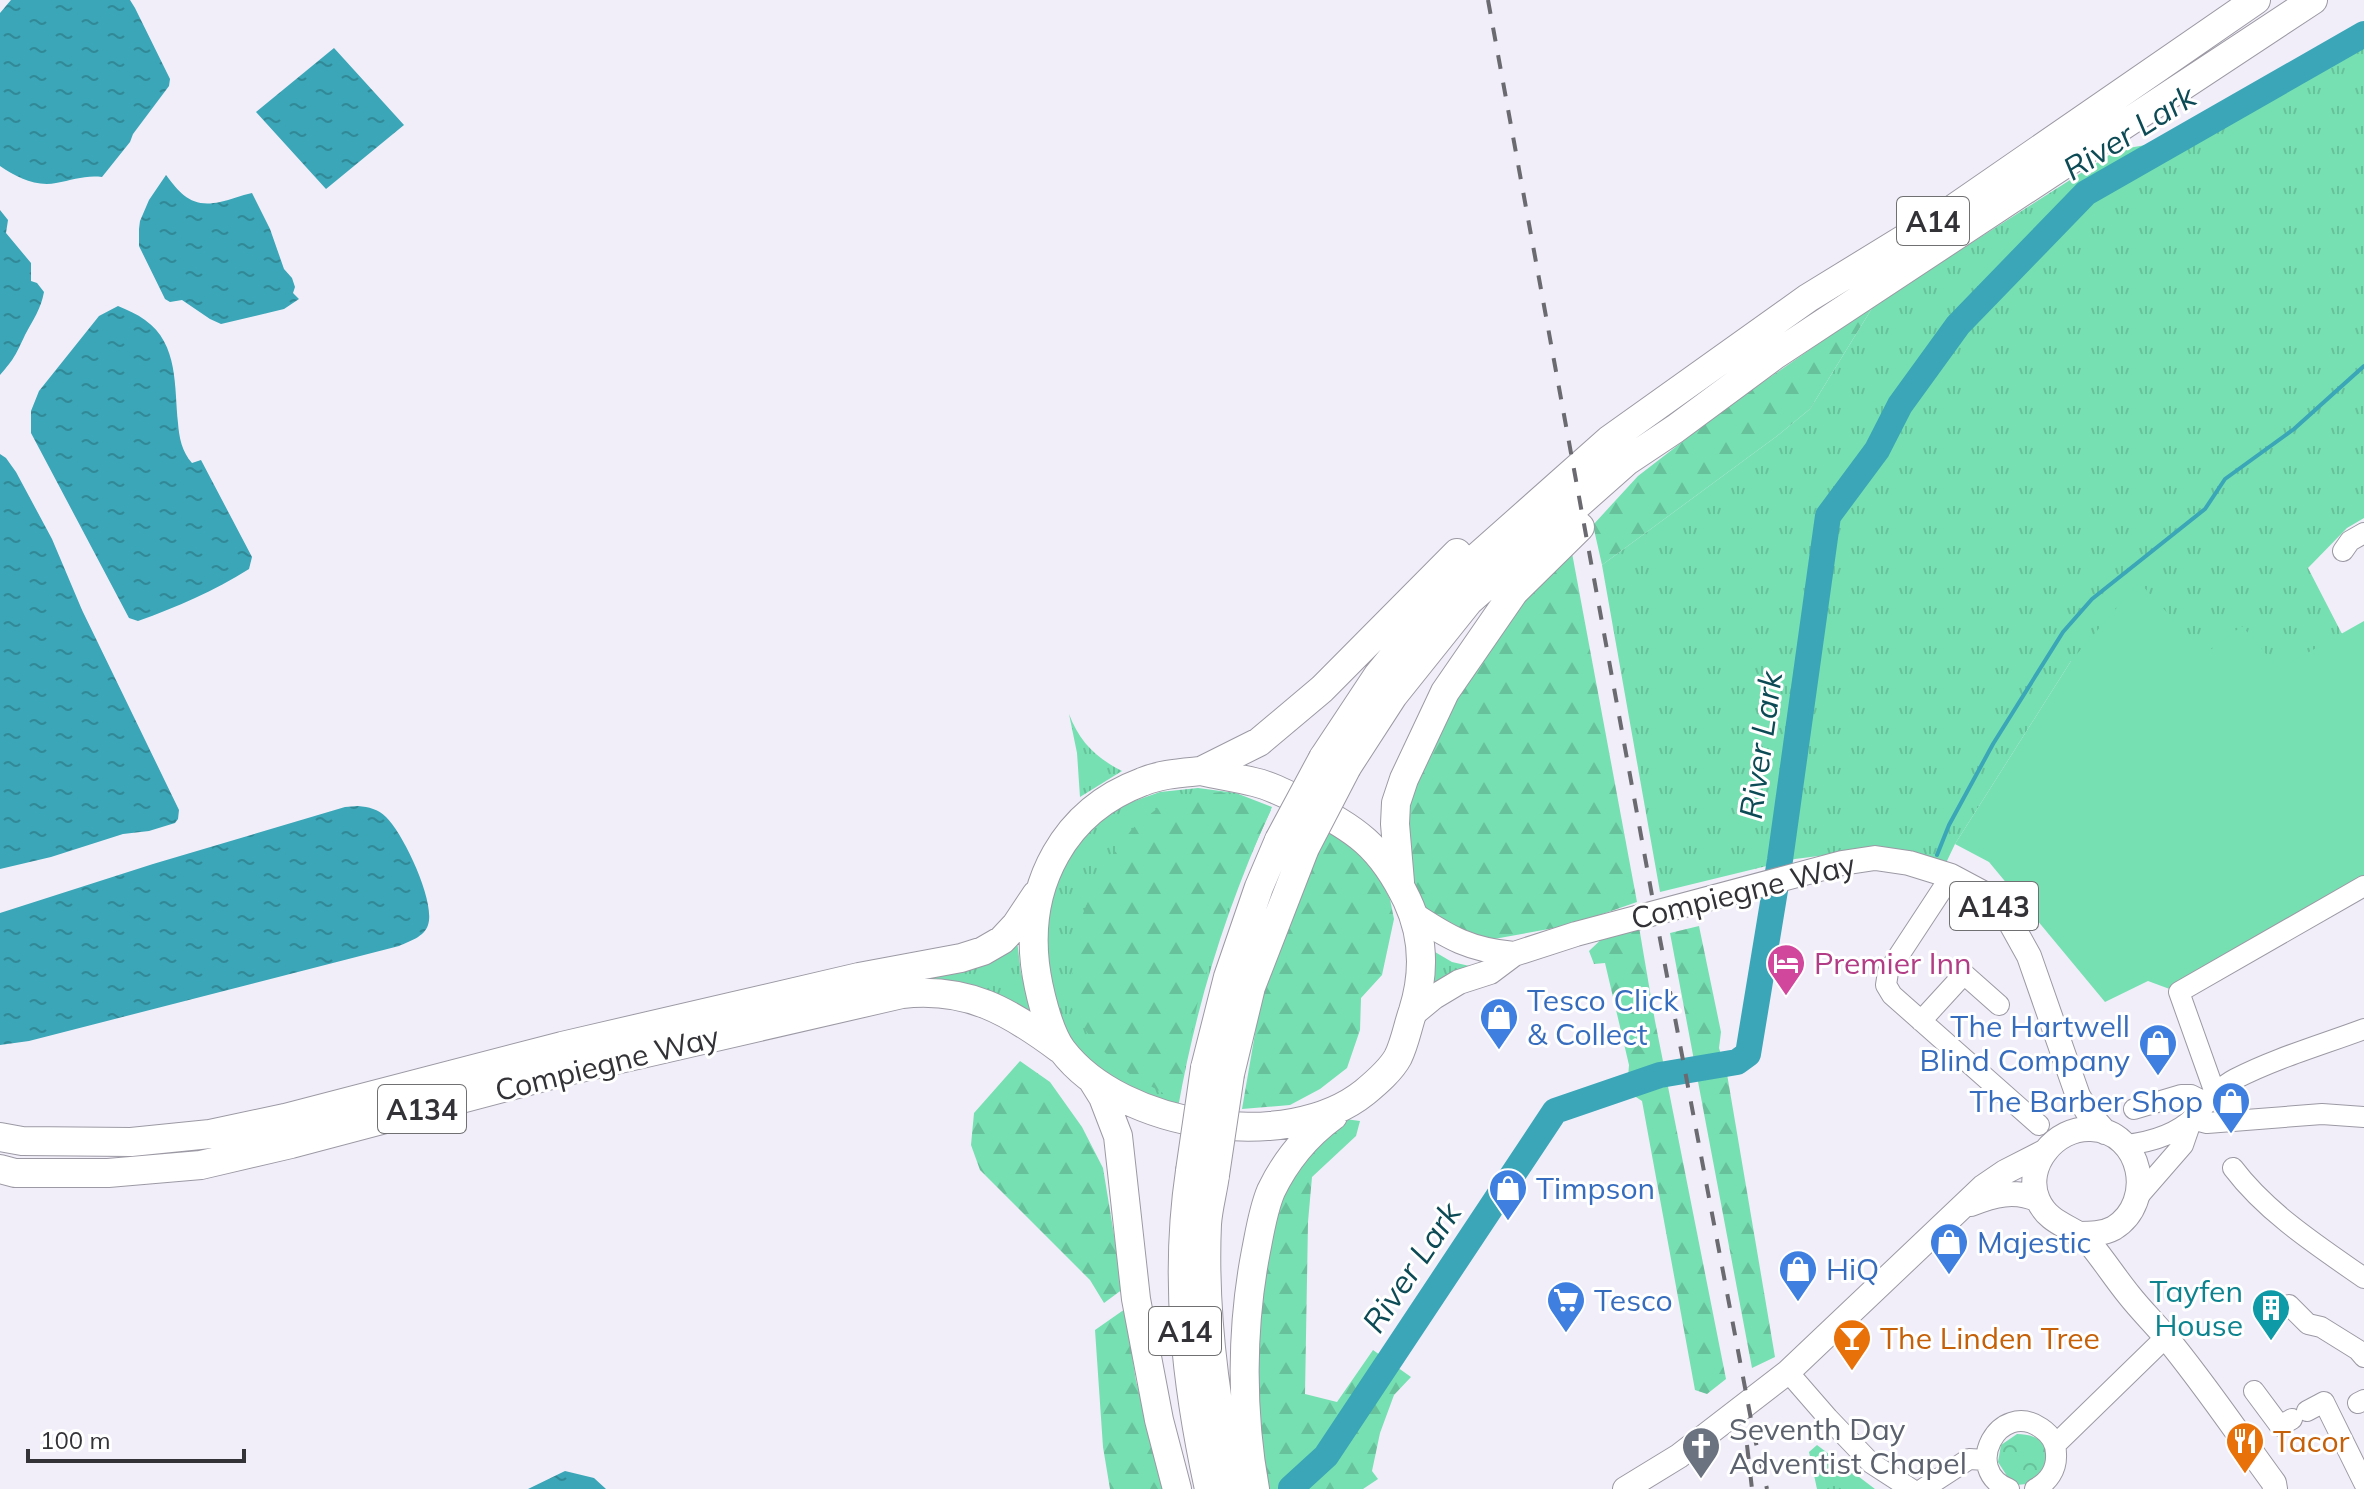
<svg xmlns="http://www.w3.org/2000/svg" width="2364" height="1489" viewBox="0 0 2364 1489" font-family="Mulish,sans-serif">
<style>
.grass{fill:url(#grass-tufts)}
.forest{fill:url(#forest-firs)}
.park{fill:url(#park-crowns)}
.garden{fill:#76e0b2}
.water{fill:url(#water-ripples)}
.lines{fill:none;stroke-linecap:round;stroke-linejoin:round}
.stream{stroke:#3aa6b7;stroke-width:4}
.river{stroke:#3aa6b7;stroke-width:26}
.minor-casing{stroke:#9c99a4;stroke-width:22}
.major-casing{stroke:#9c99a4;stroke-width:26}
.highway-casing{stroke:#9c99a4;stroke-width:30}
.minor{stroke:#fff;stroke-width:20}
.major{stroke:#fff;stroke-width:24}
.highway{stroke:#fff;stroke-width:28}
.rail{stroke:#6b6a70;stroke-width:4;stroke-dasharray:14 14;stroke-linecap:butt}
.highway-bridge-casing{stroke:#9c99a4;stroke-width:30;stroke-linecap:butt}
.highway-bridge{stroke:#fff;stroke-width:28}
.labels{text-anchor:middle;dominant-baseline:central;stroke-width:6;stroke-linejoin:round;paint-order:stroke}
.shield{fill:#fff;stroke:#707072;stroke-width:2}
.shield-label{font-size:28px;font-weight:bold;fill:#333236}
.street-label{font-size:30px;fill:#333236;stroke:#fff}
.hotel-label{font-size:30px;fill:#b23c85;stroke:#fff;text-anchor:start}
.shop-label{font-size:30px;fill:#366cbe;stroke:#fff;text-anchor:start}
.culture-label{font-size:30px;fill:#0d838f;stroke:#fff;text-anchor:end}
.food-label{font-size:30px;fill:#c56008;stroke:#fff;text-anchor:start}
.worship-label{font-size:30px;fill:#5b616d;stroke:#fff;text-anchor:start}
.water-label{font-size:32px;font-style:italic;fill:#0c4b55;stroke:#fff}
</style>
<defs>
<pattern id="grass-tufts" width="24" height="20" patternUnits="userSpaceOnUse" patternTransform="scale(2)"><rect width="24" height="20" fill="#76e0b2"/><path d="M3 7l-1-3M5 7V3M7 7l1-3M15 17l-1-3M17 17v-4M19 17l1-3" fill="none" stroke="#67c19a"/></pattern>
<pattern id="forest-firs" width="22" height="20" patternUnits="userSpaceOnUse" patternTransform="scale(2)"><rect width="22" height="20" fill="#76e0b2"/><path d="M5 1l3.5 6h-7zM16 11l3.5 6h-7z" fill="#67c19a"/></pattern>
<pattern id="park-crowns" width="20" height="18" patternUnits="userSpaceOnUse" patternTransform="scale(2)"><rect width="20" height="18" fill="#76e0b2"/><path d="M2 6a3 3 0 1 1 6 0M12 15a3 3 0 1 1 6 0" fill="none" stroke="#67c19a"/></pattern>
<pattern id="water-ripples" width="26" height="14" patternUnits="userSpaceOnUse" patternTransform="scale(2)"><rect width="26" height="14" fill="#3aa6b7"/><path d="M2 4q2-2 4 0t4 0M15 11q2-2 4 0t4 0" fill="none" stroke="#318896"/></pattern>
</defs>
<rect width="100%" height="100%" fill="#f1eef9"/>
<path class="grass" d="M2364,25V518L2347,528L2308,568L2342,634L2279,670L2205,654L2071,661L1955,844L1946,863L1921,854L1874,849L1795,859L1660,892L1602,565L1777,436L1810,409L1874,305L2117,150L2157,143Z
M1069,714C1079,741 1096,758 1122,771L1080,797L1077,753Z
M1198,788L1236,793L1272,807C1227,906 1197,1001 1178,1108L1160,1105L1082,1061L1044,998L1047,889L1091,827L1123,805L1160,792Z
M1016,932L1021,973L1036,1020L892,981Z
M1435,952L1452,962L1474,967L1425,991Z
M1817,1445L1875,1489H1817L1809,1452Z"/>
<path class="forest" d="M1874,305L1810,409L1777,436L1602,565L1593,525L1638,476L1730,405Z
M1572,553L1637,902L1571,925L1494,939L1473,940L1423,909L1410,873L1408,798L1456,690L1526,593Z
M1221,792L1271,810L1231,898L1201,987L1177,1101L1131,1075L1093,1042L1072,1008L1073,942L1095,880L1132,829L1170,798Z
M1328,833L1344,839L1376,872L1390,899L1394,919L1382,975L1361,998L1360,1030L1347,1068L1320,1089L1290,1105L1242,1109L1262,993L1301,890Z
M1699,926L1721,1032L1719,1048L1727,1074L1775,1357L1752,1368L1670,933Z
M1639,927L1655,1021L1726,1379L1707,1394L1695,1390L1642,1101L1627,1091L1629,1065L1605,963L1594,964L1589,951L1607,934Z
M1020,1061L1050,1082L1082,1127L1103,1168L1123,1289L1104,1303L1090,1280L980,1170L971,1145L974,1113Z
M1345,1119L1360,1121L1356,1136L1312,1177L1308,1222L1305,1394L1337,1402L1373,1350L1411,1377L1394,1395L1380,1433L1372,1471L1378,1479L1363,1489H1264L1254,1312L1281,1185Z
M1125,1309L1136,1381L1165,1489H1110L1103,1447L1095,1330Z"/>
<path class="park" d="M2017,1434C2023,1434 2031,1435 2036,1438C2054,1447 2052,1471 2036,1481C2031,1485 2024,1484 2017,1485L2007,1476L1998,1462L2001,1445Z"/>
<path class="garden" d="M2139,582L2205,654L2242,626L2279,669L2364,621V880L2175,991L2148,981L2105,1002L1989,862L1955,844L2071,661Z"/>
<path class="water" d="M11,0H130L135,8L170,79L169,86L133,134L130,142L102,177C85,175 73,180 56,183C36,187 16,177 0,166V13Z
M334,48L404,125L326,189L256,112Z
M166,175C181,195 192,208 220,202C231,200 241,195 252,193L270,229L284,269L292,278L295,287L293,293L299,299L284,309L221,324L210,319L182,300L170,302L165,299L139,246V229L140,221L149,200Z
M0,210L8,220L6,233L31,263V281L37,283L44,292C41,309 33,320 25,335C16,354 15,358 0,375Z
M118,306C127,310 137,314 145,320C179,344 174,387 178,423C179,437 182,452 192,463L201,460L252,557L249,569C214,591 177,607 138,621L129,618L31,433V411L39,391L99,316Z
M0,454L6,458L16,472L52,539L82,610L179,810L178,819L175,823L149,831L123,834L51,857L0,869Z
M358,806C369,807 378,809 386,817C403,833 436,902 428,925C424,937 410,941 399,946L29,1041L0,1045V913L153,864L345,807Z
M565,1471L594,1478L606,1489H528Z"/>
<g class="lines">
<path class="stream" d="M1937,855L1949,825L1993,744L2063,632L2092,599L2205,509L2225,479L2294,429L2364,366"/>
<path class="river" d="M1291,1488L1326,1456L1555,1111L1660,1075L1737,1062L1748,1054L1780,860L1828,516L1877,450L1900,405L1958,325L2086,193L2364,34"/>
<g class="minor-casing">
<path id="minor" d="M2343,551L2350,541L2364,533
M1951,876L1888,972L1886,985L1892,995L2039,1125
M1921,1021L1964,974L1999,1005
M2215,1093L2179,992L2364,886
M2134,1109L2181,1095H2191L2205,1102
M2192,1119L2207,1123L2322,1114L2364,1117
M2126,1145C2150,1142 2176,1135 2194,1117C2207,1103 2218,1088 2235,1079C2276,1058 2321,1045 2364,1029
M2233,1168C2267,1213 2318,1246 2364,1278
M2136,1199L2183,1145L2192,1119
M2289,1305L2308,1324L2321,1327L2358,1350L2364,1357
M1788,1372L1828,1418L1871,1463L1911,1489
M2254,1391L2280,1426L2292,1419
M2358,1403L2364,1400
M2307,1411L2324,1402L2364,1483
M2055,1445L2166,1337
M1923,1489L1969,1459L1986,1460
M2009,1489C1961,1470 1999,1399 2041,1428C2050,1434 2056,1443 2056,1454C2057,1470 2048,1482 2035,1489"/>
</g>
<g class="major-casing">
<path id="major" d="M1413,914C1449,938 1470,950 1514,954
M1411,1016L1434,997L1459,982L1490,972L1514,954L1576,934L1842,863L1875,858L1909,863L1951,876L1981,892L2009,920L2029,956L2078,1096L2089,1114L2105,1132
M1971,1204C1993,1195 2015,1189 2038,1200
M2078,1234C2090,1234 2103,1234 2114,1228C2156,1202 2142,1131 2091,1129C2056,1127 2023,1166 2038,1200C2050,1227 2077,1226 2092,1246C2105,1262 2116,1279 2129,1295C2140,1309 2153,1322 2165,1336C2204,1383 2238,1434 2274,1483L2275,1489
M1625,1489L1679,1456L1788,1372L1983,1187L2005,1172L2046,1151"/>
</g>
<g class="highway-casing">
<path id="highway" d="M1323,758L1378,675L1467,566L1609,440L1808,298L1953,209L2256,0
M1347,767L1393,696L1469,601L1627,461L1675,429L1775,355L2313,0
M1201,771C1219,775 1237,778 1254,782C1272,786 1288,795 1304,803C1356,829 1381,846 1407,900C1424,936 1425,973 1413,1011C1408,1025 1405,1043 1398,1057C1391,1070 1377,1082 1365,1092C1288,1154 1122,1129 1062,1050C1048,1031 1038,988 1035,964C1026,884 1064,811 1142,782C1161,774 1181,773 1201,771Z
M1201,771L1259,742L1322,689L1457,553
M1400,882L1395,824L1396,803L1404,779L1445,692L1514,592L1580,527
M1205,1068L1228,977L1259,887L1279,840
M1230,1074L1251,987L1305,848
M1093,1081L1103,1097L1118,1136L1136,1299L1159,1420L1177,1489
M0,1137L22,1141L131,1142L210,1134L285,1118L562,1046L859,977L961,958L983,951L1002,940L1016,925L1036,895
M0,1169L15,1173H108L201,1165L291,1144L559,1073L902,994C968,987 1009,1011 1060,1049
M1190,1171C1174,1278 1186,1384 1209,1489
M1215,1175C1213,1191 1208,1208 1207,1224C1203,1314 1215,1402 1234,1489
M1255,1489C1241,1412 1241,1328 1256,1251C1260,1231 1263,1210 1271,1191C1285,1162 1307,1135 1333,1116"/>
</g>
<use href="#minor" class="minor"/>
<use href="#major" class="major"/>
<use href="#highway" class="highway"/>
<path class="rail" d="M1488,0L1660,939L1754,1435L1767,1489
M1747,1445L1752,1489"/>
<g class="highway-bridge-casing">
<path id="highway-bridge" d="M1279,840L1323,758
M1305,848L1347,767
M1190,1171L1205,1068
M1215,1175L1230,1074"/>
</g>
<use href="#highway-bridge" class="highway-bridge"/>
</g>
<defs>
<g id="hotel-pin" transform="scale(2)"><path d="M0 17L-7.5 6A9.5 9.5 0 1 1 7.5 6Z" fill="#d1479c" stroke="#fff"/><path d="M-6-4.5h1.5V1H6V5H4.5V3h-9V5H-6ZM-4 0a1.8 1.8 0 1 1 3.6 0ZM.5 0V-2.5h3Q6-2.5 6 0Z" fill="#fff"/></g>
<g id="shop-pin" transform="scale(2)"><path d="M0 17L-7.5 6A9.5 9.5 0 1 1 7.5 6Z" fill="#3f7fe0" stroke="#fff"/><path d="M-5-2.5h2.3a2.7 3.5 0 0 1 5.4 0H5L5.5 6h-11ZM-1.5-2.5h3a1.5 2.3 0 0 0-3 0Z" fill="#fff"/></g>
<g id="supermarket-pin" transform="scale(2)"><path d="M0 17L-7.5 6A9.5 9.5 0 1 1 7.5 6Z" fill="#3f7fe0" stroke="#fff"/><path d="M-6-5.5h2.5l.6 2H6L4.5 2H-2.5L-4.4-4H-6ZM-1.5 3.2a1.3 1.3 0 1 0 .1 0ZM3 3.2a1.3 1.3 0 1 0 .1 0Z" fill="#fff"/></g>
<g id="building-pin" transform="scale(2)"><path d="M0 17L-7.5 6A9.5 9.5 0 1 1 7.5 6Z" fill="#0f9aa8" stroke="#fff"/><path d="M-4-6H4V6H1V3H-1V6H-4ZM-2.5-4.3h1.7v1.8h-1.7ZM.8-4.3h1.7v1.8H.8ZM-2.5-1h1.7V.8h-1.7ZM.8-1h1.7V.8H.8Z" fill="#fff"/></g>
<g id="bar-pin" transform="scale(2)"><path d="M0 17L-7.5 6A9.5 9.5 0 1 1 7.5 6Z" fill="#e8710a" stroke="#fff"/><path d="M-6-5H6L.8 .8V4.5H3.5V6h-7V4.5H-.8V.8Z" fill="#fff"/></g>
<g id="restaurant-pin" transform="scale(2)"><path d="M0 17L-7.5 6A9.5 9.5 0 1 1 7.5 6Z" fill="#e8710a" stroke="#fff"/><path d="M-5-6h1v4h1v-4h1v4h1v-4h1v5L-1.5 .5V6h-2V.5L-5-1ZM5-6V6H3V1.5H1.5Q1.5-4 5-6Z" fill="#fff"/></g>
<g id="church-pin" transform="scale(2)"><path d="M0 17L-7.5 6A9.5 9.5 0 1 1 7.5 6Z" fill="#6b7280" stroke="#fff"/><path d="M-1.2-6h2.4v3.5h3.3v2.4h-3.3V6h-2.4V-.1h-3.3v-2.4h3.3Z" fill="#fff"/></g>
</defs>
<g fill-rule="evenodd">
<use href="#hotel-pin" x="1786" y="963"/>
<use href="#shop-pin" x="1499" y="1017"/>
<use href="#shop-pin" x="2158" y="1043"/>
<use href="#shop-pin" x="2231" y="1101"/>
<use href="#shop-pin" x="1508" y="1188"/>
<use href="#shop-pin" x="1949" y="1242"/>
<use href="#shop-pin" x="1798" y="1269"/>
<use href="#supermarket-pin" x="1566" y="1300"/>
<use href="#building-pin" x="2271" y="1308"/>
<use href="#bar-pin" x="1852" y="1338"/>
<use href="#restaurant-pin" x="2245" y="1441"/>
<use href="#church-pin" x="1701" y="1446"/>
</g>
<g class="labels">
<g class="shield">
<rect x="1897" y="197" width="72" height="48" rx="6"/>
<rect x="1950" y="882" width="88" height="48" rx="6"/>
<rect x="378" y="1085" width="88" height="48" rx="6"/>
<rect x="1149" y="1307" width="72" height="48" rx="6"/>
</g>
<g class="shield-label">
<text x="1933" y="221">A14</text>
<text x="1994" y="906">A143</text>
<text x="422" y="1109">A134</text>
<text x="1185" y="1331">A14</text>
</g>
<g class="street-label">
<text transform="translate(1743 891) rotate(-14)">Compiegne Way</text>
<text transform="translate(607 1063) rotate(-14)">Compiegne Way</text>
</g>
<g class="hotel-label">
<text x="1814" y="963">Premier Inn</text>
</g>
<g class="shop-label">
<text x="1527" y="1000">Tesco Click<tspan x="1527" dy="34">&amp; Collect</tspan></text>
<text x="2130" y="1026" text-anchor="end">The Hartwell<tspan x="2130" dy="34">Blind Company</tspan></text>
<text x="2203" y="1101" text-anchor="end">The Barber Shop</text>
<text x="1536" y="1188">Timpson</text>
<text x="1977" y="1242">Majestic</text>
<text x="1826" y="1269">HiQ</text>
<text x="1594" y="1300">Tesco</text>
</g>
<g class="culture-label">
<text x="2243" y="1291">Tayfen<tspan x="2243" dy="34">House</tspan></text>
</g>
<g class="food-label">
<text x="1880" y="1338">The Linden Tree</text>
<text x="2273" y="1441">Tacor</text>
</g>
<g class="worship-label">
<text x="1729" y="1429">Seventh Day<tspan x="1729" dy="34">Adventist Chapel</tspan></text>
</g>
<g class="water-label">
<text transform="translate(2129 132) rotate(-32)">River Lark</text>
<text transform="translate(1760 745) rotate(-82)">River Lark</text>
<text transform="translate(1411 1267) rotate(-56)">River Lark</text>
</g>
</g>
<path d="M28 1449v12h216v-12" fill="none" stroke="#333236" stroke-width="4"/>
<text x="40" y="1449" font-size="24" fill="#333236" stroke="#ffffff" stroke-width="6" paint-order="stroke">100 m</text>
</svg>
